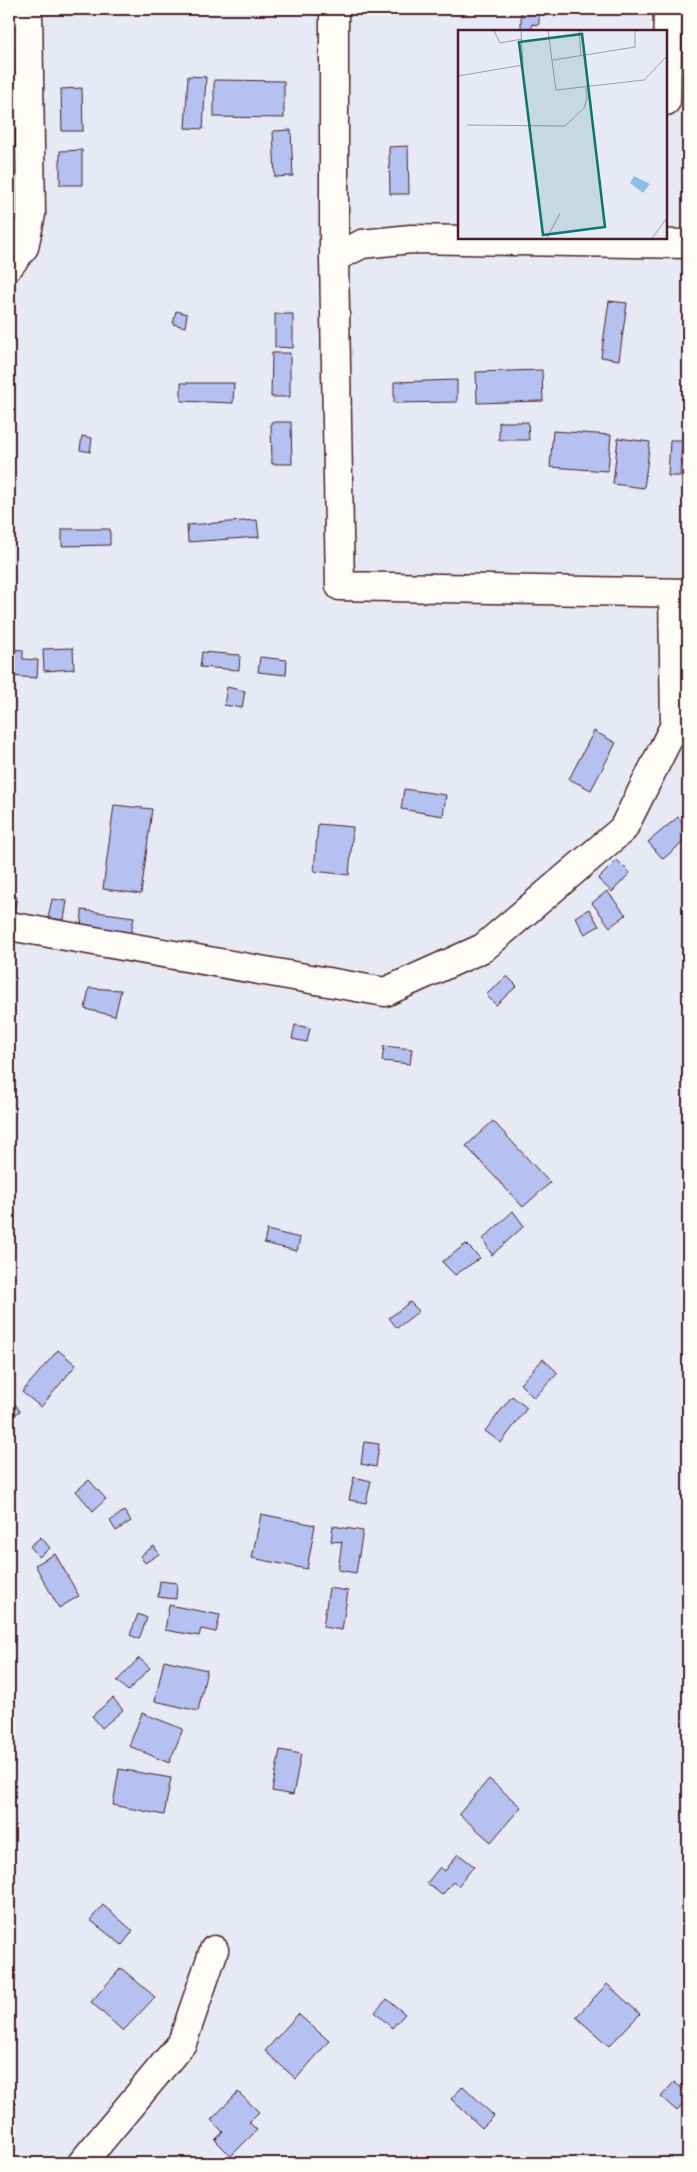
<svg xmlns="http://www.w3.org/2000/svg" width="697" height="2172" viewBox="0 0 697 2172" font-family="Kalam,sans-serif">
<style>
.building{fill:#b4c1f1;stroke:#4a1f2b}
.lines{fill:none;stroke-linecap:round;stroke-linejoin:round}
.minor-casing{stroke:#4a1f2b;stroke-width:31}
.minor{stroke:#fdfcf7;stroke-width:28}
.inset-road{fill:none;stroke:#a899a4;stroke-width:1}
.view{fill:#0f766e;fill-opacity:0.15;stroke:#0f766e;stroke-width:2.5}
.inset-edge{fill:none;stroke:#4a1f2b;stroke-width:2.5}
</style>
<rect width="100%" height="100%" fill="#e7eaf5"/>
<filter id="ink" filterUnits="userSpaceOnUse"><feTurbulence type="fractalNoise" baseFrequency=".02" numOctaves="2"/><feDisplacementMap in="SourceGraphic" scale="10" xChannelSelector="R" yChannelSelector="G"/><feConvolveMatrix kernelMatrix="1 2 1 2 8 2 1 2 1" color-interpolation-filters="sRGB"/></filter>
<g filter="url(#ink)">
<path class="building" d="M521,9H539V25L532,24V31H521Z
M188,76L206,77L203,129L185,128Z
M214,80L284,81V118L214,117Z
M82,88L83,131H62L61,89Z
M291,130L293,176L275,177L273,131Z
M408,146L409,194H390L389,147Z
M82,150V185H60V151Z
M609,301L627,303L619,360L601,357Z
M176,311L187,314L185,327L173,324Z
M275,314H293V348L275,347Z
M272,353H290V397H271Z
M542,370L543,401L477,403L476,372Z
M457,380V402L394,403V382Z
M181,383H234L233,403L181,401Z
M271,422H291L292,464H272Z
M499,422H528L529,440H499Z
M553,431L611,435L608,471L550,467Z
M82,436L92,438L90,452L80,450Z
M618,438L650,442L644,488L613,484Z
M670,440H682L680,476H668Z
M257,520L259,537L188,542L187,525Z
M62,529H110V545L62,546Z
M73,648L74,669L44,671L43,649Z
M9,649L23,650V659L38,660L37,678L9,676Z
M202,652L240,655L239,670L200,667Z
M260,657L287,660L286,675L258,672Z
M227,687L245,691L242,708L224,705Z
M594,731L616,743L591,790L569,779Z
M404,789L446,795L443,816L401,809Z
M114,805L152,809L141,894L103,889Z
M678,817L688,830V838L663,859L648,842Z
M318,824L353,827L349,875L314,871Z
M617,860L630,873L612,892L598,879Z
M607,891L626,915L610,927L592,903Z
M9,895L17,897L14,911L9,910Z
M52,899L67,901L64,920L48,918Z
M589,909L599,926L585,934L575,917Z
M82,910L134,917L130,938L81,930Z
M507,976L517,986L496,1005L486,995Z
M89,988L121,990L115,1016L85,1009Z
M295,1025L310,1028L307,1042L292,1039Z
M384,1046L412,1049L410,1064L382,1061Z
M493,1121L550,1183L523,1207L466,1146Z
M513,1211L524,1226L492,1255L483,1239Z
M267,1230L300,1238L297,1251L264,1243Z
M466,1244L480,1258L455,1275L442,1262Z
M410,1302L419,1311L397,1328L389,1318Z
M58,1350L76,1365L41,1407L22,1392Z
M543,1359L558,1373L534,1398L520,1384Z
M9,1396L20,1411L9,1419Z
M512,1396L527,1408L501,1443L485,1431Z
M364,1442L379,1444L376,1467L361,1464Z
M354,1477L371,1481L366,1503L349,1500Z
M89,1480L106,1499L93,1511L76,1491Z
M124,1511L131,1521L116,1531L110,1521Z
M261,1514L315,1525L307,1569L252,1558Z
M333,1526L363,1531L356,1573L338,1570L342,1542L331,1541Z
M41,1537L50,1548L39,1557L30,1546Z
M154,1546L159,1554L145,1563L140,1556Z
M55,1554L79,1596L59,1608L35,1565Z
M160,1581L177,1583L176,1599L158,1597Z
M329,1588L348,1591L342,1630L323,1627Z
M169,1605L220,1615L216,1632L201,1629L199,1636L165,1630Z
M138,1614L147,1618L139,1639L130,1635Z
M139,1658L150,1668L128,1691L117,1681Z
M164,1660L207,1670L198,1711L155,1701Z
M113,1698L123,1710L102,1728L92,1716Z
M142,1713L183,1729L169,1763L129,1746Z
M280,1750L301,1754L293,1795L272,1791Z
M119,1769L171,1778L164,1815L113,1805Z
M489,1779L521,1807L491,1842L459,1814Z
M458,1854L474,1866L458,1886L453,1882L442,1895L427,1883L440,1867L445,1871Z
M103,1905L133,1931L122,1945L90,1920Z
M121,1968L155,1997L123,2031L91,2002Z
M607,1984L640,2014L609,2046L576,2017Z
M387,1999L405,2014L392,2028L375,2012Z
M298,2014L329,2041L296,2079L265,2051Z
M674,2082L688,2093V2098L677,2111L661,2097Z
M463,2086L494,2116L482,2128L451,2099Z
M238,2092L259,2112L249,2122L257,2130L231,2156L215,2140L223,2132L211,2120Z"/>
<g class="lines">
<g class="minor-casing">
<path id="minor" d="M334,9V258L340,586L688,593
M666,101L668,9
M334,258L362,244L411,239L688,244
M9,266L24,247L31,214L28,9
M9,926L385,992L483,948L623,829L675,725L673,593
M82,2163L182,2043L214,1950"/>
</g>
<use href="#minor" class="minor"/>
</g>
</g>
<g transform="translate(458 30)">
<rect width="209" height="209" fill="#e7eaf5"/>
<path d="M176,146L192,154L185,163L172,153Z" fill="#8dbee8"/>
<path class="inset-road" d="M36,1L42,13L64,9M90,1L98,60L186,50L209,26M121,1L123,26M95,30L177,17V1M0,46L65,35L63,1M9,95L107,96L126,78L129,69L128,57M89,208L102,183M194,208L209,188"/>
<path class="view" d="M124,4L147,197L85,205L61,12Z"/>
<rect width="209" height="209" class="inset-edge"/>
</g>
<rect width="697" height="2172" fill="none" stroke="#fdfcf7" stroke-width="30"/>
<rect x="15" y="15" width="667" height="2142" fill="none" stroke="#4a1f2b" stroke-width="2" filter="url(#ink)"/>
</svg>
